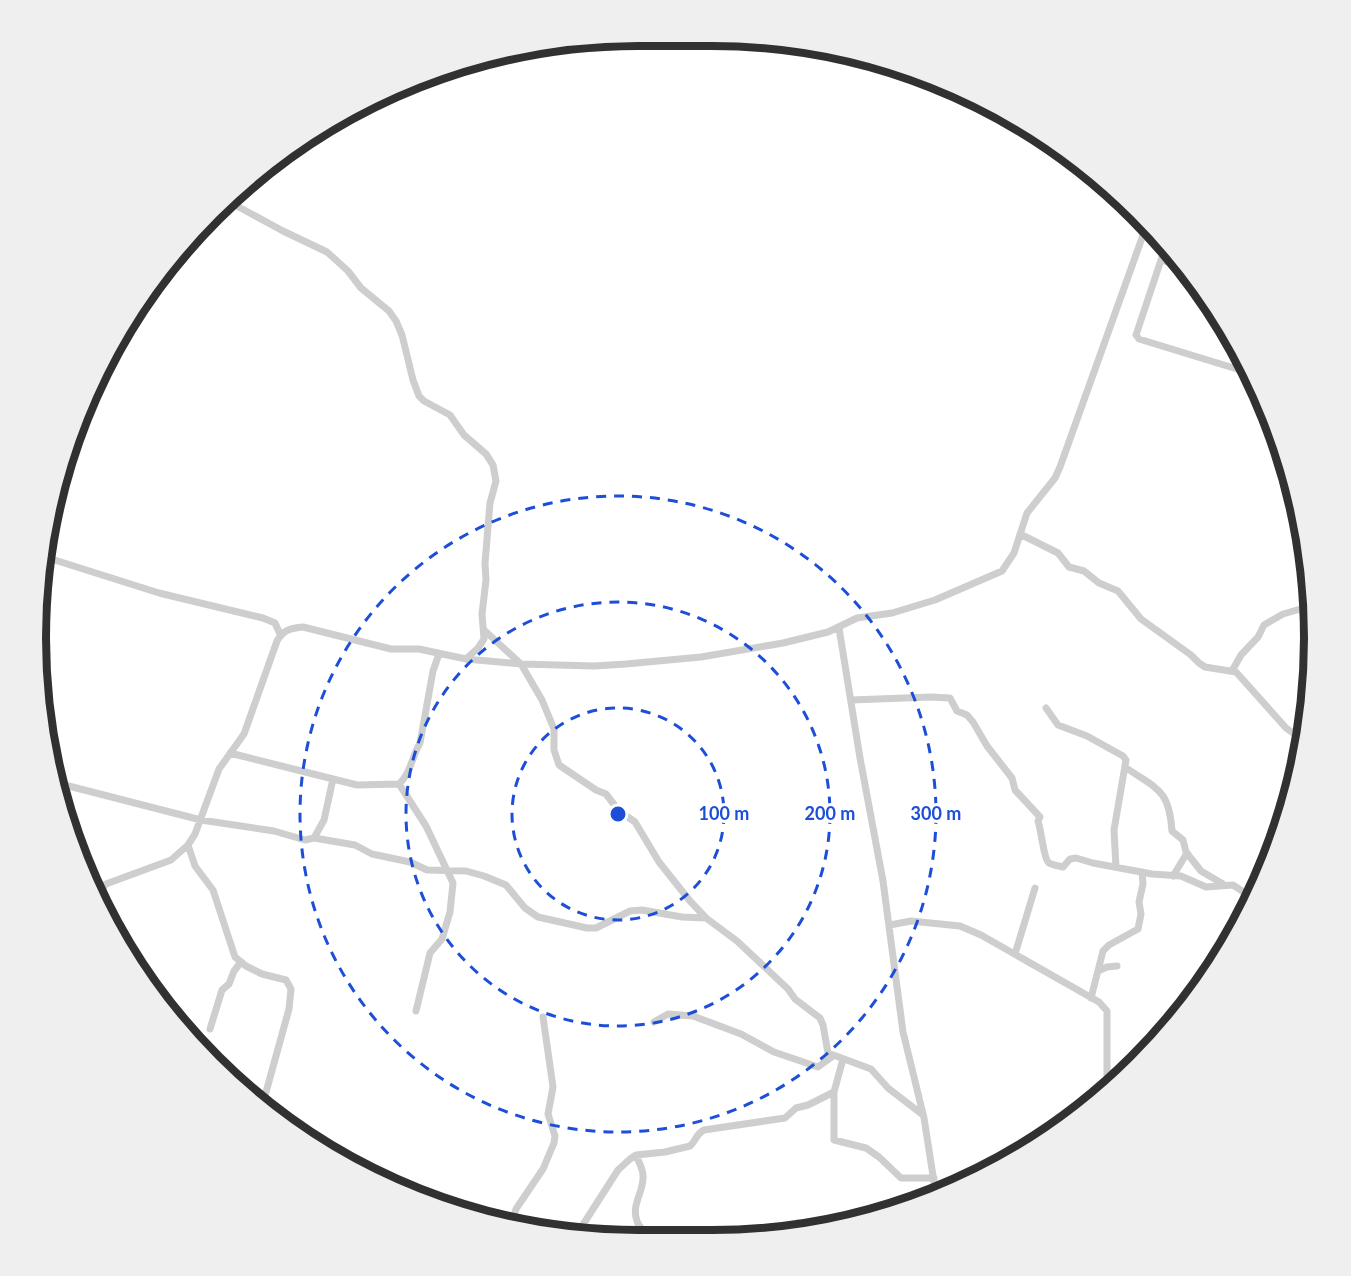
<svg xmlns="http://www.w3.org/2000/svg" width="1351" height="1276" viewBox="0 0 1351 1276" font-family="Lato,sans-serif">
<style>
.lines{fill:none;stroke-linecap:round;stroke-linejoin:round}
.minor{stroke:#cecece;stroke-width:7}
.ring{fill:none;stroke:#1d4ed8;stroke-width:3;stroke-dasharray:10 8}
.rim{fill:none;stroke:#313131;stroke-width:8}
.centre{fill:#1d4ed8;stroke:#fff;stroke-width:3}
.ring-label{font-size:18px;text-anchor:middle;font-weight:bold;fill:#1d4ed8;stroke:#fff;stroke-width:6;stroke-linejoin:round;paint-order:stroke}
</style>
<rect width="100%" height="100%" fill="#fff"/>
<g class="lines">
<path class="minor" d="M235,205L283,231L327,252L348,271L361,288L389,311L396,321L402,335L413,380L419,396L424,401L450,415L464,435L486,454L493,465L496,481L490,503L485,563L486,580L482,614L484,639L478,648L466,659
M1167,242L1136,335L1139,339L1250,373
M1161,260L1184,267
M1020,534L1058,553L1069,567L1084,571L1099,583L1118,591L1141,619L1191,655L1199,663L1205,667L1236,672L1286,728L1303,740
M42,556L159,593L263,618L275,623L280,634
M839,628L860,758L883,881L903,1032L924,1118L936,1195
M484,630L521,664L542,700L554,729V750L559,765L596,790L606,794L619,811L635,822L659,862L690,901L706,918L737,941L788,989L795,999L820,1018L823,1025L828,1053L871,1069L888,1088L923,1115
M1232,671L1241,655L1258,637L1264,625L1283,614L1311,606
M851,700L931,697L950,698L957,711L967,715L973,722L987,746L1012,778L1015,790L1040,817L1038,821C1041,829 1044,860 1049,863C1053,865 1059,866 1063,867L1070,859L1076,858L1093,863L1152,874L1181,876L1206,887L1233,885L1245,893L1256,897
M1046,708L1058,725L1087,736L1123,756L1126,760L1114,830L1116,867
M230,753L357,785L399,784C411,773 412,756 420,743L433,671L439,654
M1125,767C1156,789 1169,788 1172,831L1183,840L1186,852L1201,871L1223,884
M57,783L201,820L274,831L305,840L314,838L324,820L333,779
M399,784L426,826L453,883L450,912L442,939L430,953L416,1011
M314,838L355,845L372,854L410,862L427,870L466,871L484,876L506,885L525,908L538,917L587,928H596L630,911L642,910L682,917L706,918
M188,845L195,866L213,890L235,957L246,966L262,974L286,980L291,989L289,1009L263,1103
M1173,876L1187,853
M97,895L106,884L171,860L188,845L195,834L219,769L244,734L277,641C283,630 291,628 303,627L391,649H419L466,659L521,664L594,666L626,664L701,657L783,643L828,632L857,618L892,613L935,600L1002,571L1014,553L1027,513L1055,478L1060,467L1147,224
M890,925L911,921L960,926L981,935L1099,1002L1107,1011V1077L1113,1087
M1015,954L1035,888
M1098,971L1107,967L1117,966
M1091,998L1103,951L1109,945L1138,929L1141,914L1139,902L1143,884L1142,872
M654,1022L668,1014L693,1016L741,1034L774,1052L818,1067L833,1056
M210,1029L222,990L229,984L234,971L241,962
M834,1092V1140L866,1148L879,1157L901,1178H934
M636,1155C639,1163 644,1170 643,1178C643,1193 631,1205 637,1221C639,1228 647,1233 651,1240
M798,1223L799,1233
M511,1225L516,1209L543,1169L554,1143L555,1136L548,1114L553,1087L543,1017
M577,1234L618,1170L630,1159L636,1155L665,1152L690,1146C696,1141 696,1134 704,1130L785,1118L796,1108L808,1105L834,1092L843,1059"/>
</g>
<g class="ring">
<circle cx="618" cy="814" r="106"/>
<circle cx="618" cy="814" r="212"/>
<circle cx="618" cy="814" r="318"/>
</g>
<path d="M0 0H1351V1276H0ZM638 46H712A592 592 0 0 1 1304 638V638A592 592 0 0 1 712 1230H638A592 592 0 0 1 46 638V638A592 592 0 0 1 638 46Z" fill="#efefef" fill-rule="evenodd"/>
<path class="rim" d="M638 46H712A592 592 0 0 1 1304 638V638A592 592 0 0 1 712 1230H638A592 592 0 0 1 46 638V638A592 592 0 0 1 638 46Z"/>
<circle cx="618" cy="814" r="9" class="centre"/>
<g class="ring-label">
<text x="724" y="820">100 m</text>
<text x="830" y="820">200 m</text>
<text x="936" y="820">300 m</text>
</g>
</svg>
